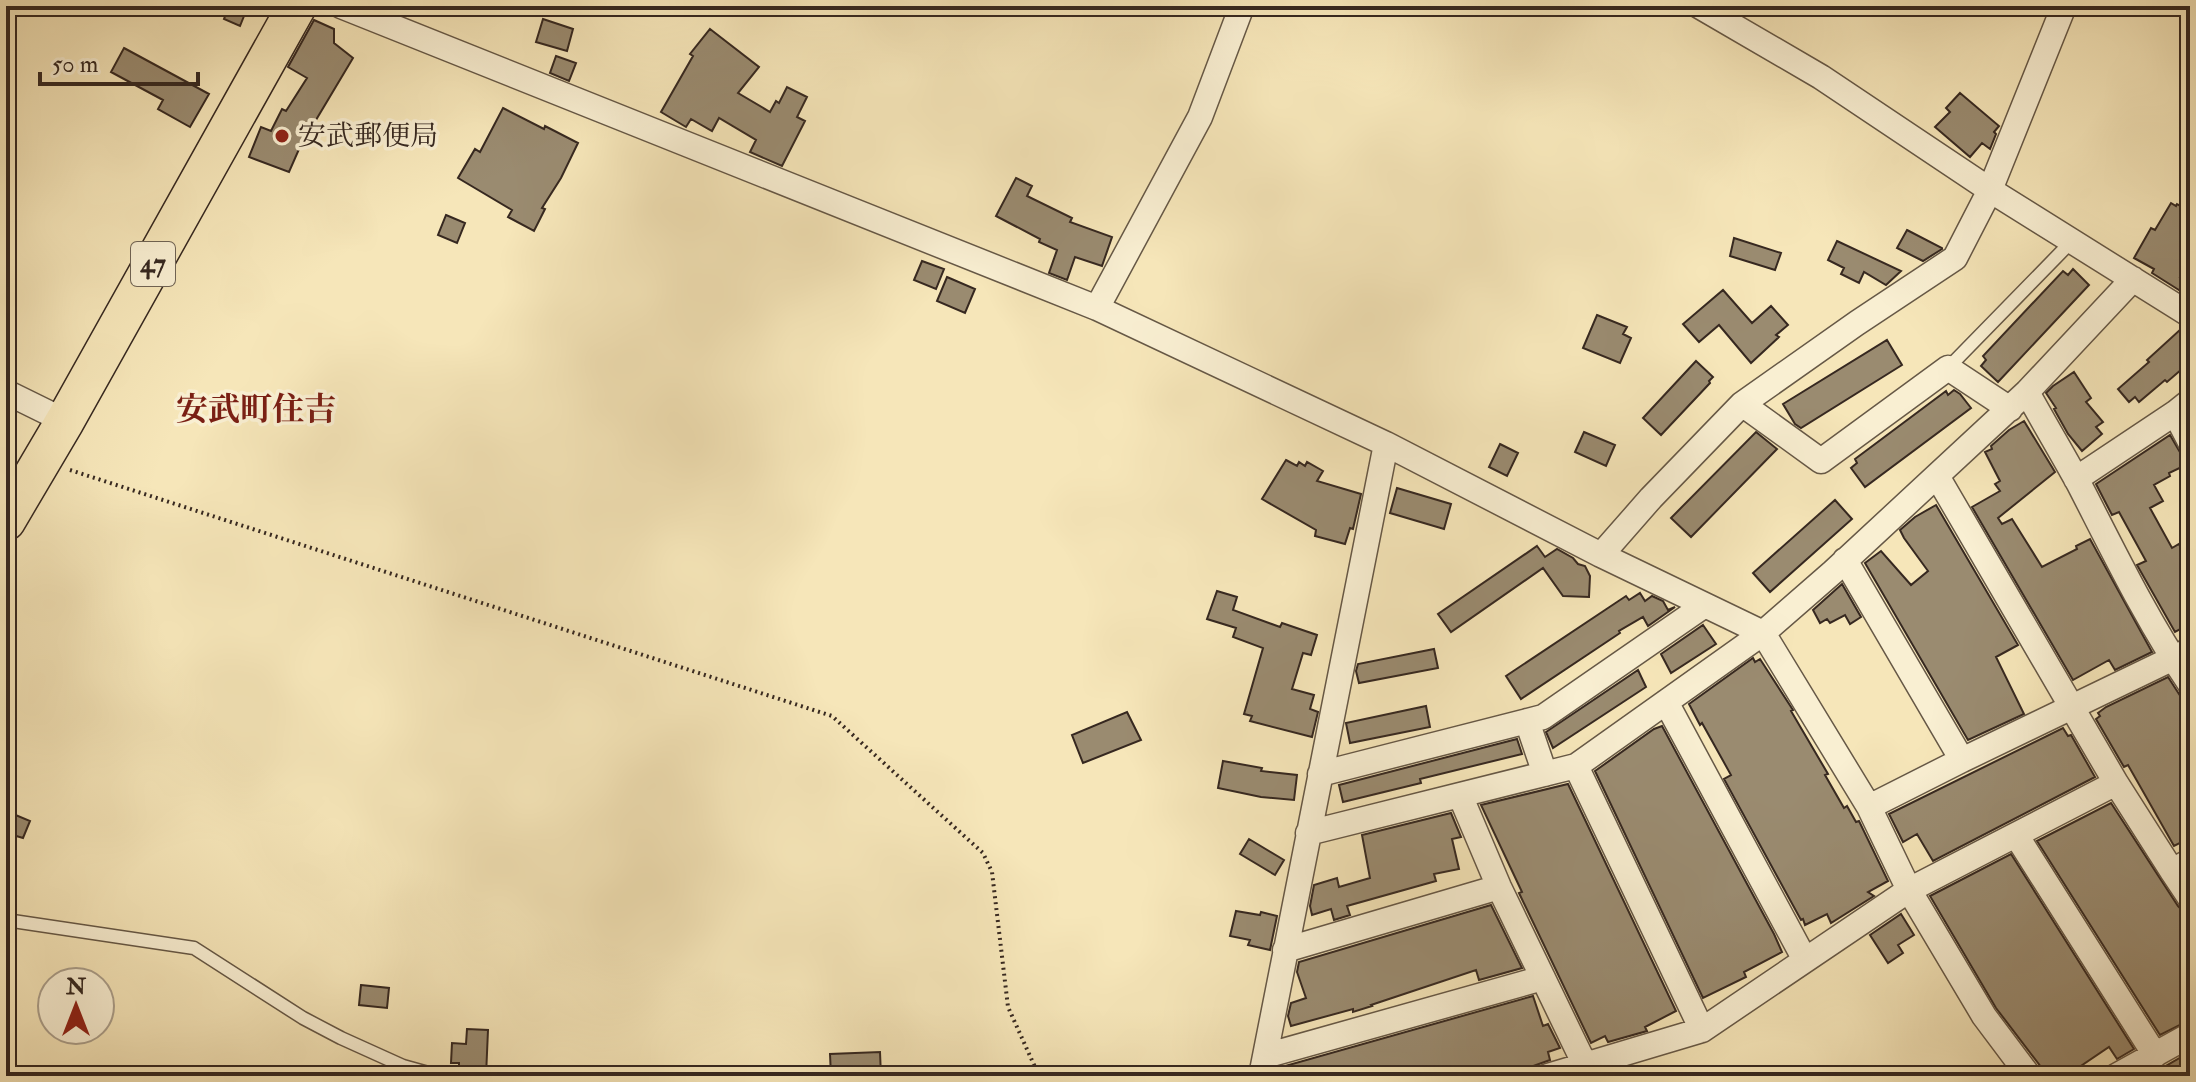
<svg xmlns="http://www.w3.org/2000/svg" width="2196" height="1082" viewBox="0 0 2196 1082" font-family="'IM FELL Double Pica','Noto Serif JP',serif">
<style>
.building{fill:#9a8b70;stroke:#362820;stroke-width:2}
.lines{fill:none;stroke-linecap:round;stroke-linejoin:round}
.lane-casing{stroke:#665846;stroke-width:15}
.street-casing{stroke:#665846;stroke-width:27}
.primary-casing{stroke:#362820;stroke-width:41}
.path{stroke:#362820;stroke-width:4;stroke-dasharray:2 4;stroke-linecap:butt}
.lane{stroke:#f9efd2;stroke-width:12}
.street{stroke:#f9efd2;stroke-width:24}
.primary{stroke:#f6e6b9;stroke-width:38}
.poi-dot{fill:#8f2418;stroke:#f9efd2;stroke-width:3}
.labels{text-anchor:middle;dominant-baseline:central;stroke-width:7;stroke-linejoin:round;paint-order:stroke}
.shield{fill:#f9efd2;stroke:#706455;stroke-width:2}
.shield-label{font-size:26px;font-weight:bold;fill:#362820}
.poi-label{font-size:28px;fill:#362820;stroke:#f9efd2;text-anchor:start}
.quarter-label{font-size:32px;font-weight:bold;fill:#7a1f14;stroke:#f9efd2}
</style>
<rect width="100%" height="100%" fill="#f6e6b9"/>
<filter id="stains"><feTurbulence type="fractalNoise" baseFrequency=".0025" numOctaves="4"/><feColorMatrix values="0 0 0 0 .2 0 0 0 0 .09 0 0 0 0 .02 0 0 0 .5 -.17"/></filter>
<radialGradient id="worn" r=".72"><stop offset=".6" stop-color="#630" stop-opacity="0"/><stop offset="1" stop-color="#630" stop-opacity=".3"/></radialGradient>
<path class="building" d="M229,6H248L240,26L224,19Z
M543,19L573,29L567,51L536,42Z
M314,20L334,29V43L353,58L313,125L316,127L308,142L303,140L289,172L249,157L261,127L271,131L282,109L286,111L307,78L288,67Z
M710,29L759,67L738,93L770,112L776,101L779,103L787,87L807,97L797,117L805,121L782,166L750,152L756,140L719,118L712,131L691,119L686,127L661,112L693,56L690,54Z
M124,48L209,94L190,127L158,109L163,100L111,72Z
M556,56L576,63L569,81L550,73Z
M1960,93L1999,126L1994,132L1996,134L1990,149L1982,143L1970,157L1935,127L1950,112L1946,108Z
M503,108L544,129L545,126L578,143L561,178L542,208L545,209L534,231L508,217L512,210L458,178L475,149L480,152Z
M1016,178L1032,186L1027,196L1072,218L1070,222L1112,237L1102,266L1075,257L1067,280L1049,273L1057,250L1039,242L1040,239L996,216Z
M2171,203L2176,206L2177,204L2190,211V260L2180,277L2190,282V297L2152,273L2154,269L2134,258L2151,228L2155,230Z
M446,215L465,223L457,243L438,235Z
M1907,230L1942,248V249L1923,261L1897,248Z
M1734,238L1781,253L1775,270L1730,256Z
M1837,241L1901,271L1886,285L1864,272L1859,283L1841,274L1844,268L1828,260Z
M922,261L944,269L936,289L914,280Z
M2073,269L2089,285L1998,382L1981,366L1986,360L1983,356L2063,271L2068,275Z
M947,277L975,289L965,313L937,301Z
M1723,290L1752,323L1771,306L1788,325L1776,335L1779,337L1751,363L1719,325L1699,342L1683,324Z
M1597,315L1627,327L1623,334L1631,338L1620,363L1583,348Z
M2182,328L2190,330V362L2167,382L2165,380L2139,402L2135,397L2129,402L2118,389L2149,362L2147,360Z
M1887,340L1902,365L1801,428L1795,424L1783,404Z
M1696,361L1713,377L1709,381L1710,383L1661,435L1643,418Z
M2074,372L2091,398L2086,402L2103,422L2096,427L2102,434L2082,451L2068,434L2054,409L2056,408L2046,393L2053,386Z
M1954,390L1960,394L1971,408L1865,487L1851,468L1857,463L1855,459L1946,391L1948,395Z
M2024,421L2055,472L1998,518L2002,524L2012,519L2042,567L2077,549L2076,546L2090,539L2152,652L2115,670L2109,660L2073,680L1972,507L2000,491L1995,484L2000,481L1985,452L1992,449L1991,446L2009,430Z
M1584,432L1615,445L1606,466L1575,452Z
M1756,432L1777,449L1691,537L1671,518Z
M2170,435L2181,454L2190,457V463L2169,473L2170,476L2154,485L2163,501L2150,508L2172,548L2179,544L2190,565V624L2175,632L2137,565L2146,561L2119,512L2112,515L2096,484Z
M1500,444L1518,453L1507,476L1489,467Z
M1286,460L1297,466L1299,462L1305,466L1307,462L1323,471L1317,481L1361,494L1353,529L1350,528L1345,544L1315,536L1316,530L1262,499Z
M1397,488L1451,504L1444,529L1390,513Z
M1835,500L1852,519L1770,592L1753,573Z
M1936,505L2018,645L1996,657L2024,714L1968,740L1865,563L1881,551L1911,585L1928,571L1904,538L1900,530L1915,517Z
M1537,546L1545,557L1557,549L1573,558L1578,564L1585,566L1590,576L1589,597L1563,596L1543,568L1451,632L1438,614Z
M1842,584L1861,617L1850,624L1845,615L1830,623L1827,619L1820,623L1813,610Z
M1217,591L1237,597L1233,610L1280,627L1282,623L1317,635L1311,655L1303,653L1292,689L1314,695L1310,709L1318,712L1312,737L1250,721L1252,716L1244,714L1263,648L1233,637L1236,628L1207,619Z
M1640,593L1645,601L1652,596L1663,601L1668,610L1675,607L1648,626L1643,617L1619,631L1620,633L1521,699L1506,676L1626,596L1629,600Z
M1703,625L1716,644L1671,673L1661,654Z
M1434,649L1438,668L1359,683L1356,671L1358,664Z
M1753,658L1755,662L1760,659L1793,710L1791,711L1828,774L1825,775L1844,808L1847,806L1856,822L1859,821L1888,881L1868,892L1874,896L1831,923L1827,914L1805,925L1803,919L1801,920L1724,779L1731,775L1702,723L1700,725L1689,704Z
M1638,670L1646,687L1553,748L1546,732Z
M2168,677L2190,711V838L2174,846L2128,765L2124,767L2096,719L2100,716L2098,713L2106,707Z
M1426,706L1430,727L1350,743L1346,723Z
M1127,712L1141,740L1083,763L1072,735Z
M1662,726L1774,934L1782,952L1744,972L1746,977L1703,998L1595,771L1654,729Z
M2063,728L2068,736L2071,735L2095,777L1933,861L1917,834L1903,842L1889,814Z
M1517,739L1522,754L1420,779L1421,783L1343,802L1339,785Z
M1223,761L1262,768L1261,771L1297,775L1294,800L1261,797L1218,788Z
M1568,784L1676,1011L1645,1027L1647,1031L1608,1042L1605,1036L1591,1043L1519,893L1522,892L1481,805Z
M2111,803L2178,906L2183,911L2190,913V1020L2160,1035L2037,841Z
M6,811L30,821L23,838L6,833Z
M1451,813L1461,837L1452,839L1459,869L1434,874L1436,881L1347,906L1350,915L1334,920L1331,909L1312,915L1310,906L1314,885L1337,878L1339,887L1370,878L1362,835Z
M1249,839L1284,860L1275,875L1240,854Z
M2011,854L2134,1049L2117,1059L2109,1047L2066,1076H2044L2041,1067L1996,1008L1930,896Z
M1491,905L1522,968L1479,980L1476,970L1371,1005L1372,1006L1353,1012V1009L1291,1026L1288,1016L1291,1003L1306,998L1297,972L1299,962Z
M1236,911L1260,915L1261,912L1277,916L1270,950L1248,945L1250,940L1230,936Z
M1901,914L1914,935L1898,945L1903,953L1888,963L1870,935Z
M361,985L389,988L387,1008L359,1005Z
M1533,996L1543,1026L1548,1024L1560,1048L1548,1052L1550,1060L1525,1069L1500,1076H1276L1278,1068Z
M467,1029L488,1030L486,1076H459V1063H451L452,1043L466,1044Z
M880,1052L881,1076H831L830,1054Z
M2190,1052V1076H2147L2162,1068Z"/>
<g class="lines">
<g class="lane-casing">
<path id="lane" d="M1948,368L2072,241
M6,920L194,948L303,1018L341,1038L403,1066L439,1076"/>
</g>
<g class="street-casing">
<path id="street" d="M341,6L1097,308L1386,444L1601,555L1763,633L1869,807L1909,890L1984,1016L2029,1076
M1699,6L1821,77L1990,190L2190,315
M1097,308L1200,117L1242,6
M6,392L65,421
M2027,392C2044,423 2062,453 2079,484C2114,552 2147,621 2190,684
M1742,404L1821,461L1948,368L2010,409
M2175,413L2190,442
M1937,476L2116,783
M2076,479L2175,413L2190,401
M1601,555L1651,498L1742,404L1857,323L1955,258L1990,190L2064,6
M1845,560L1962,760L2190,650
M1666,702L1805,960
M1527,721L1545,774
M1576,766L1702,1030
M1320,774L1543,717L1705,605
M1460,795L1499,887L1585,1065
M1869,807L1962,760
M1308,833L1576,766L1763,633L1833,572L2027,392L2133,279
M2016,835L2155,1055
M2190,861L2172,871L2190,898
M1285,950L1499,887
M1265,1056L1543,978
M1261,1076L1386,444
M1548,1076L1702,1030L1909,890L2116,783L2172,871
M2116,1076L2190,1035"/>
</g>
<g class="primary-casing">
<path id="primary" d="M6,521L65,421L297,6"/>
</g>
<path class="path" d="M70,470L832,716L983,853L992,872L1008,1007L1039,1076"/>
<use href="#lane" class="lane"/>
<use href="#street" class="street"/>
<use href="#primary" class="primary"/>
</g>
<circle class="poi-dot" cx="282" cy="136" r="8"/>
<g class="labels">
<rect class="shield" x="131" y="242" width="44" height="44" rx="6"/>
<g class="shield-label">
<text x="153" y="264">47</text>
</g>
<g class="poi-label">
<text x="298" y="136">安武郵便局</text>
</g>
<g class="quarter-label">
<text x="256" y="410">安武町住吉</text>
</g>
</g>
<rect width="2196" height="1082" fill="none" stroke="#f6e6b9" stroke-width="32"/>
<rect x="8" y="8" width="2180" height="1066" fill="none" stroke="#362820" stroke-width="4"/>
<rect x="16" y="16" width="2164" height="1050" fill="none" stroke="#362820" stroke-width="2"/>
<g transform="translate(76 1006)"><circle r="38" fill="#f9efd2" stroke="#ab9f8b" stroke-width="2"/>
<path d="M0-6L14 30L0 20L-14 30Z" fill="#8f2418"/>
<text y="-12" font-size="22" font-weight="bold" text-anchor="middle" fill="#362820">N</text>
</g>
<path d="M40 72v12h158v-12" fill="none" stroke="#362820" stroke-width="4"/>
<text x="52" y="72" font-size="24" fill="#362820" stroke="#f9efd2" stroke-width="6" paint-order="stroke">50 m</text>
<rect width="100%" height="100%" filter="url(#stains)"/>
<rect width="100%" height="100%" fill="url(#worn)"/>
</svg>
